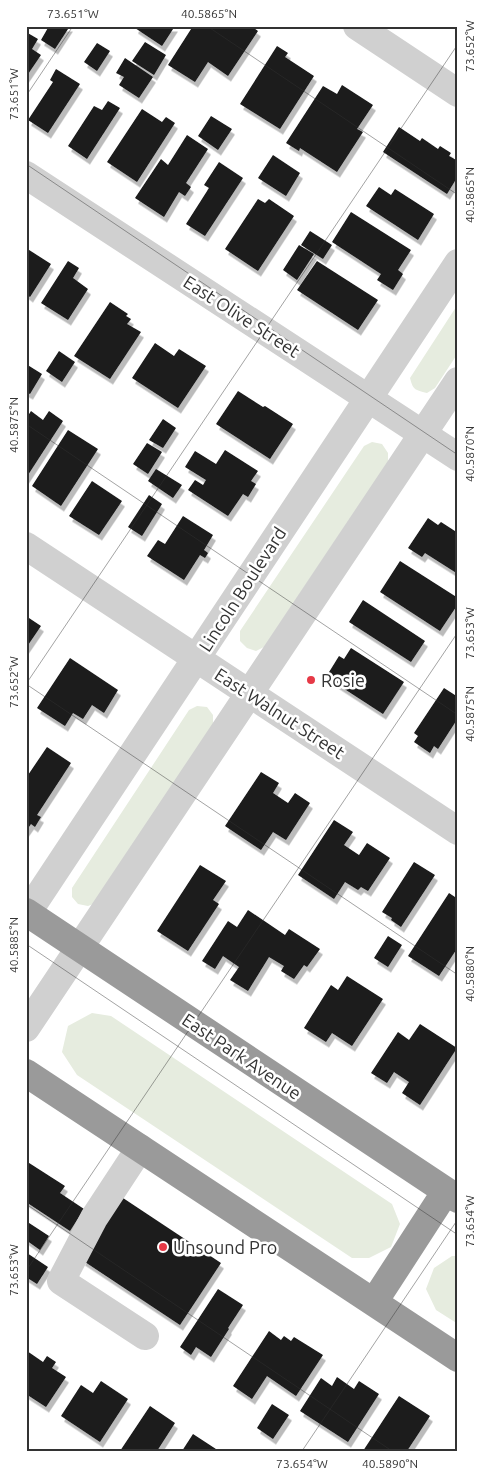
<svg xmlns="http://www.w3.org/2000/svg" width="484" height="1477" viewBox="0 0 484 1477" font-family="Ubuntu,sans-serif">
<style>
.green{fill:#e6ecdf}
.building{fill:#1a1a1a;filter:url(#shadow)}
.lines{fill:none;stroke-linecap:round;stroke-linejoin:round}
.minor{stroke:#d0d0d0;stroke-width:28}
.highway{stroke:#9a9a9a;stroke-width:28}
.ticks{fill:none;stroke:#333;stroke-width:1;stroke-opacity:0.45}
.poi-dot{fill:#e63946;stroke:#fff;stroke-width:2}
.labels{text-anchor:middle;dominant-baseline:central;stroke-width:5;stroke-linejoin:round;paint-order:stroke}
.street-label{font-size:18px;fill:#333;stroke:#fff}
.poi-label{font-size:18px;fill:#333;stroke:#fff;text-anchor:start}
.neatline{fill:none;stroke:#333;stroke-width:2}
.ticks-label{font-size:12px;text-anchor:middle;fill:#333}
</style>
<defs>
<filter id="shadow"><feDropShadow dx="3" dy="5.5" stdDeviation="0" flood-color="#0004"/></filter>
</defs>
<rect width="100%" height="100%" fill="#fff"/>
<path class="green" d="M458,304V353L435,388L427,393C415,390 413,390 410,378Z
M372,442L382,444L388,453V462L264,647L256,651L247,648L240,641V631L364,446Z
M197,706L207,707L213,715V724L96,903L88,906L78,904L72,897V888L189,710Z
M92,1013L111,1016L392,1204L400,1224L391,1247L369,1258H352L77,1075L62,1052L68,1026Z
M452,1256H458V1324L436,1310L426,1289L434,1268Z"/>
<path class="building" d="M49,26H70L55,49L41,40Z
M136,26H175L162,46L135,28Z
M193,26H251L258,31L228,76L208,62L195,82L168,65Z
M26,32L38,39L32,49L41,55L26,77Z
M145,42L166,55L154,75L132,61Z
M97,43L110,51L97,71L84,62Z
M277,46L288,53L285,57L314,76L280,129L240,104Z
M125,58L153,77L139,98L119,85L124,77L116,73Z
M56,69L80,84L48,133L28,120L53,82L50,80Z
M342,85L373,105L357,129L363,132L337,172L300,148L299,151L286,143L323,86L337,94Z
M108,101L120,108L87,159L68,146L94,106L102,110Z
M142,109L162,122L166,117L175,123L137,182L107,162Z
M211,116L232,129L218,150L198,136Z
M399,127L420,141L422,138L438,149L440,146L451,153L449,156L458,161V176L447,194L383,152Z
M187,135L208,149L186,183L191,187L185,196L179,192L164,217L135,198L161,159L168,165Z
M273,155L300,173L286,196L258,178Z
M219,162L243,178L205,236L186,224L209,188L204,185Z
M379,187L391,195L395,189L434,214L418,240L366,206Z
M258,199L265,203L269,199L294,216L258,271L225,249Z
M351,212L411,250L398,270L403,274L393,290L377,280L381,274L332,242Z
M310,231L332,245L323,259L301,245Z
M299,245L314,254L297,280L283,270Z
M26,248L51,264L30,297L26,294Z
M68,261L79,268L73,278L88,289L68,320L41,303Z
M317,261L378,300L358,330L297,290Z
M110,302L128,314L126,316L131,319L127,324L141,332L110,379L74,356Z
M155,343L174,356L179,349L206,366L178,408L132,378Z
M59,351L75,362L62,382L46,371Z
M26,364L42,374L30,394L26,392Z
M238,391L263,407L265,406L293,424L270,459L216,424Z
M31,411L43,420L49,411L63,421L26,478V419Z
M163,419L176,428L163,448L149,440Z
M68,430L98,449L61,506L32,486Z
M147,443L162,452L148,474L133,464Z
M225,450L258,471L251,481L256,484L248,497L243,494L228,516L188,490L195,480L203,485L206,480L185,467L195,451L216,464Z
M156,469L182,485L173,498L148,481Z
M92,481L122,501L99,535L69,516Z
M149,495L162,504L142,536L128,527Z
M183,516L213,535L204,550L208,553L205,558L200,555L184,580L147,556L158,540L165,544Z
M428,518L438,525L441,522L458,533V574L425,553L422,557L408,548Z
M400,561L458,598V604L440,631L380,592Z
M363,600L425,641L411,662L349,622Z
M26,616L41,626L26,648Z
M351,648L404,682L383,714L326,677L339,656L344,659Z
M70,658L118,690L104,713L92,705L83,719L73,713L65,726L37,708Z
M444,688L458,697V718L438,749L434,746L430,753L414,742L418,736L414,733Z
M47,747L71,763L37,815L41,817L35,827L31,824L26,831V778Z
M261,772L279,783L273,793L288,803L295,793L310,803L286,840L273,832L261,850L225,826Z
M334,820L353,832L344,845L359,855L367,843L390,858L368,891L361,887L358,890L345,882L334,899L298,875Z
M414,862L435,875L401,927L391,920L392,918L382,912Z
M200,865L226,881L213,900L219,904L188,951L157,931Z
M449,893L458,899V947L439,976L408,956Z
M248,910L285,935L289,929L320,949L307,967L304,965L294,979L281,971L284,966L269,957L248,991L230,980L239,967L223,956L215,969L202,961L228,921L237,927Z
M388,936L402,945L388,967L374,958Z
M347,976L383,999L352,1046L332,1033L326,1042L304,1028L331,985L338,990Z
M420,1024L457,1048L420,1105L402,1093L409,1082L394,1072L387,1083L371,1073L398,1032L409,1040Z
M26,1161L65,1186L60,1193L84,1209L70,1231L26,1202Z
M123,1198L221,1263L180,1325L82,1260Z
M26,1221L49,1236L40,1250L26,1240Z
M27,1253L48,1267L37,1284L26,1277Z
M218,1289L243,1305L228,1328L229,1329L211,1357L196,1347L191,1355L180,1347Z
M269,1331L281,1340L284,1336L291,1341L294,1337L323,1355L296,1396L267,1376L252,1399L233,1386Z
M27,1351L43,1362L47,1356L56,1362L52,1368L66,1377L46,1407L26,1394Z
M337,1377L354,1389L359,1381L379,1394L348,1442L300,1411L321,1378L332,1386Z
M101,1381L128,1399L100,1442L61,1416L81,1385L93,1393Z
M399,1396L430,1416L407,1451H363Z
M272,1404L289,1415L273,1439L257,1428Z
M150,1406L175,1423L157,1451H120Z
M193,1434L219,1451H182Z"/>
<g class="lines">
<path class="minor" d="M357,26L458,93
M26,175L458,457
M26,546L458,831
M26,915L458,263
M26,1028L458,381
M140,1148L94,1218L61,1281L145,1336"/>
<path class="highway" d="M26,912L458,1199
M26,1073L458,1358
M374,1302L446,1191"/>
</g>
<path class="ticks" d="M207,26L458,195M26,96L73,26M26,164L458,455M26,424L458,715M26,684L458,44M26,684L458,975M26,944L458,1235M26,1204L392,1451M26,1271L458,632M302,1451L458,1219"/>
<g class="poi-dot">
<circle cx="311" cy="680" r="5"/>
<circle cx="163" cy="1247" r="5"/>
</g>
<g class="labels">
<g class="street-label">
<text transform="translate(242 316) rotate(33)">East Olive Street</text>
<text transform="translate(242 589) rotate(-57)">Lincoln Boulevard</text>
<text transform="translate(280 713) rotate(33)">East Walnut Street</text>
<text transform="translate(242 1056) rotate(34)">East Park Avenue</text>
</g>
<g class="poi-label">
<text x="321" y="680">Rosie</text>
<text x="173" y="1247">Unsound Pro</text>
</g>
</g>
<rect width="484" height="1477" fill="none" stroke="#ffffff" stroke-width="55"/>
<rect x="28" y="28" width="428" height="1422" class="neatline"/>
<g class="ticks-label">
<text x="73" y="18">73.651°W</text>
<text x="209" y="18">40.5865°N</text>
<text transform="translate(470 46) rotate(-90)" y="4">73.652°W</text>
<text transform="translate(14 94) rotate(-90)" y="4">73.651°W</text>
<text transform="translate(470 195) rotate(-90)" y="4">40.5865°N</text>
<text transform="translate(14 425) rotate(-90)" y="4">40.5875°N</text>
<text transform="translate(470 454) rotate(-90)" y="4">40.5870°N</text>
<text transform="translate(470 633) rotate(-90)" y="4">73.653°W</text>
<text transform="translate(14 682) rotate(-90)" y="4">73.652°W</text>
<text transform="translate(470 714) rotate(-90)" y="4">40.5875°N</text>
<text transform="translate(14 945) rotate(-90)" y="4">40.5885°N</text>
<text transform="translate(470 974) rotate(-90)" y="4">40.5880°N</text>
<text transform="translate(470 1221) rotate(-90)" y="4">73.654°W</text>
<text transform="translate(14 1270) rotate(-90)" y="4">73.653°W</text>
<text x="302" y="1468">73.654°W</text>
<text x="390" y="1468">40.5890°N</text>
</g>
</svg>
